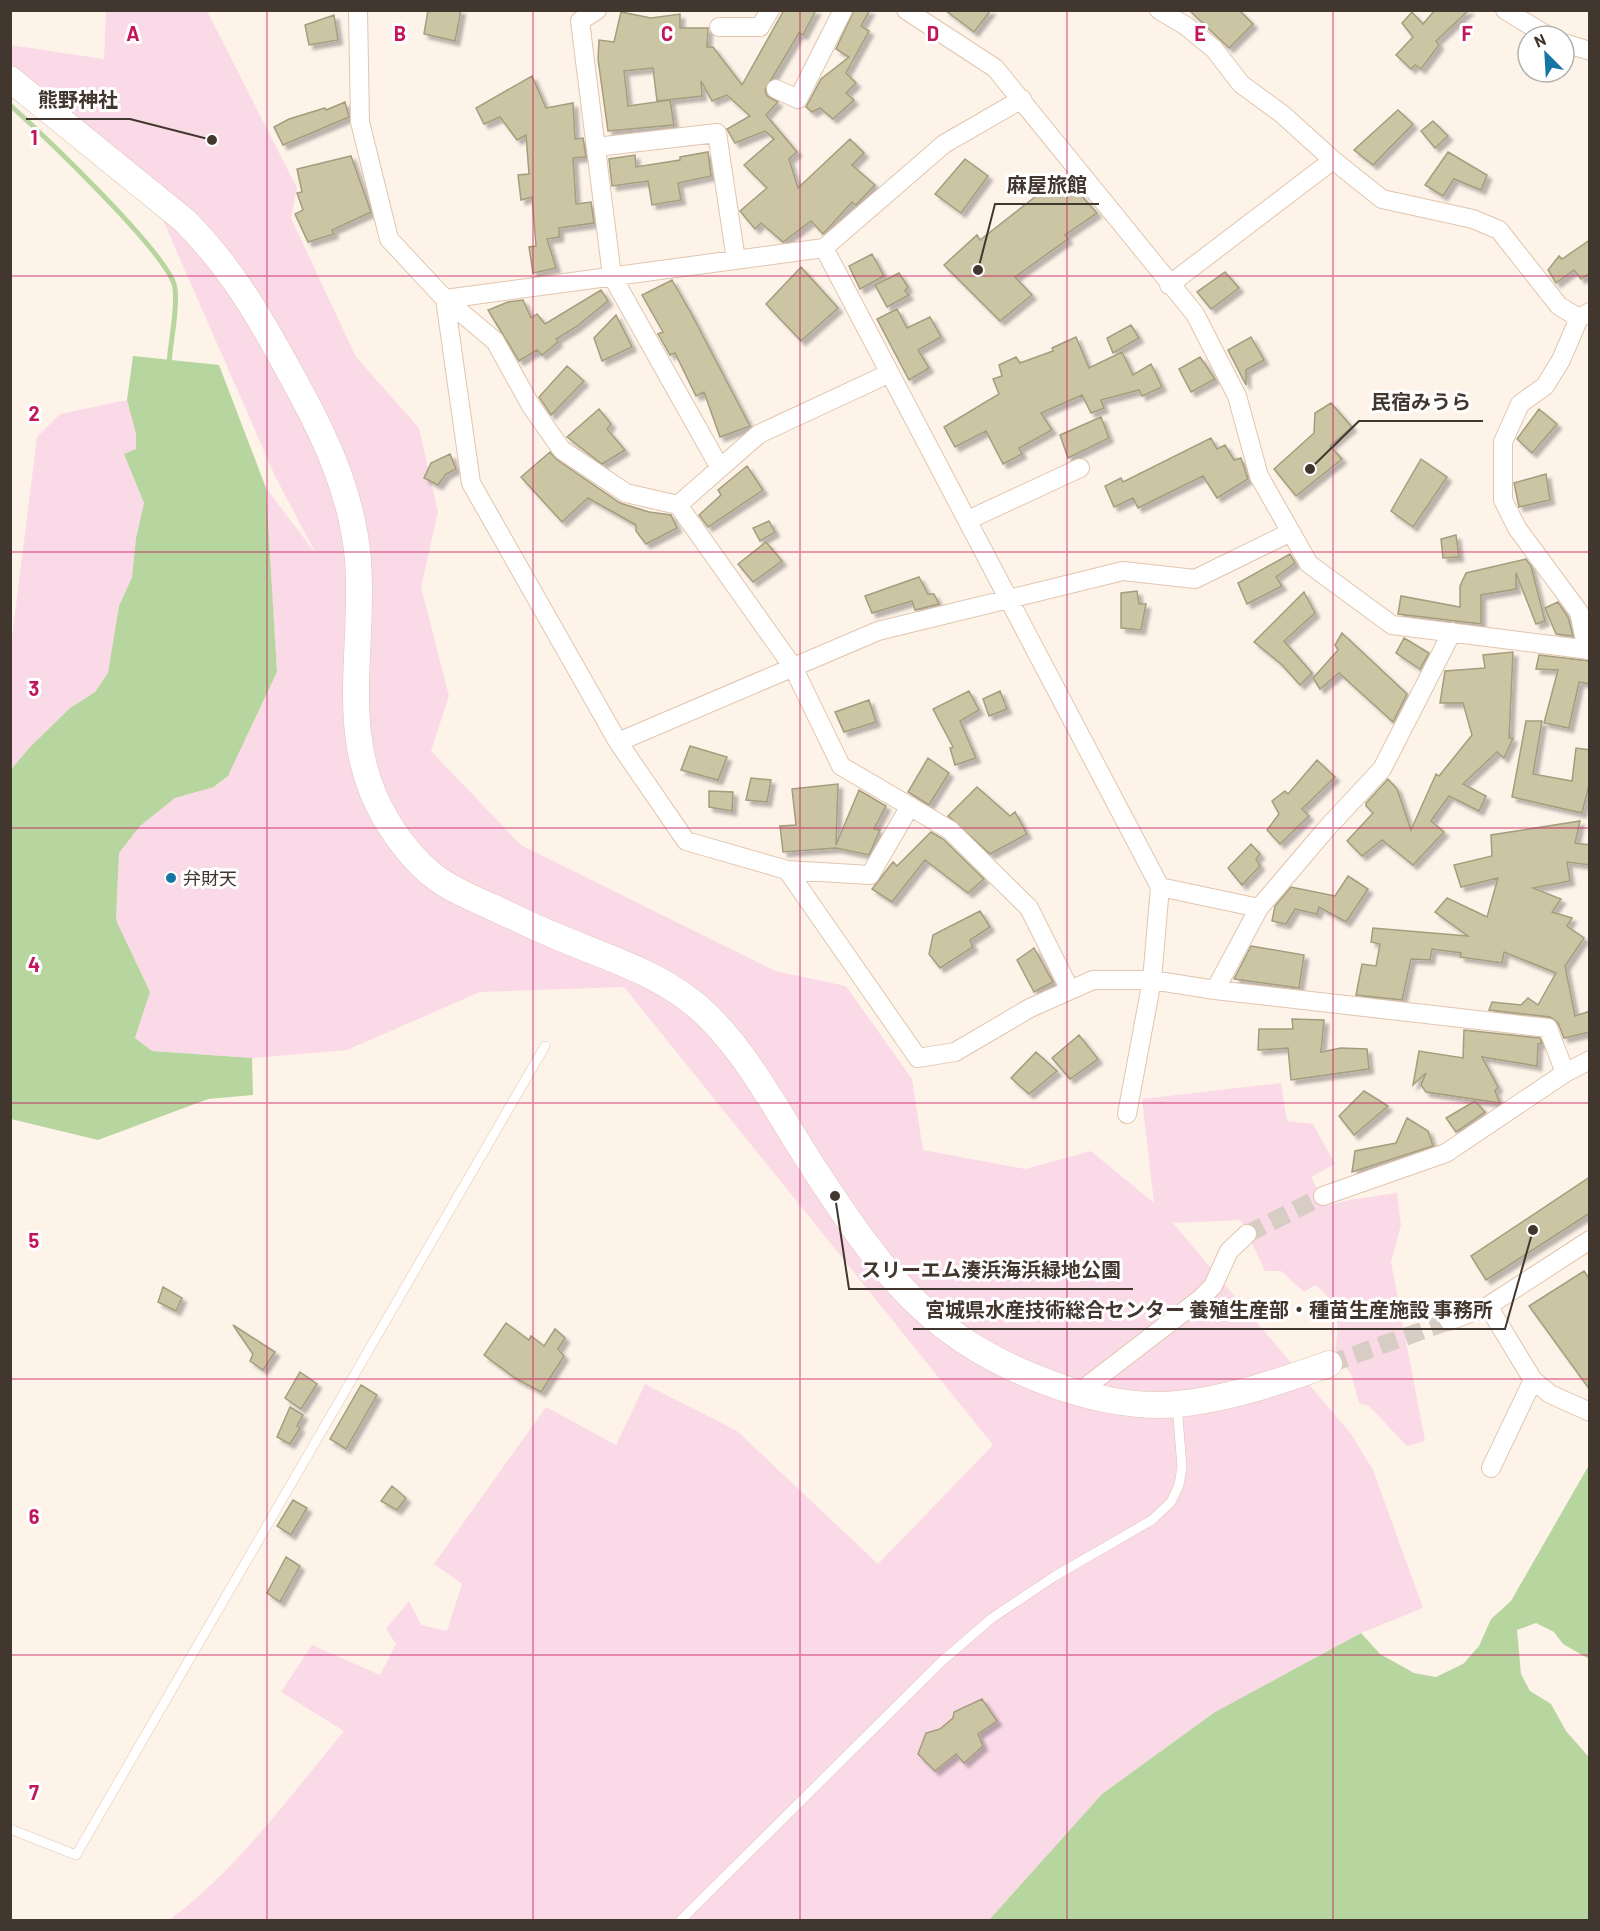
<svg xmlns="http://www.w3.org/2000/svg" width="1600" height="1931" viewBox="0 0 1600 1931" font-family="Barlow,'Noto Sans JP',sans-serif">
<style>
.green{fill:#fbdae7}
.water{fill:#b7d59f}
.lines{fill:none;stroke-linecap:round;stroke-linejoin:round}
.stream{stroke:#b7d59f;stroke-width:5}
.building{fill:#ccc5a4;stroke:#a49d7e;stroke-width:1.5;filter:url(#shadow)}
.street-tunnel{stroke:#d8cdc4;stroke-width:18;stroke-dasharray:18 9;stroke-linecap:butt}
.lane-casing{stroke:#e1c5ae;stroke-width:10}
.street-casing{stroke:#e1c5ae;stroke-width:20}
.secondary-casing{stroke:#e1c5ae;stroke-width:27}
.lane{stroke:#fff;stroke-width:9}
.street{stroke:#fff;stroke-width:18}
.secondary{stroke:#fff;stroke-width:26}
.grid{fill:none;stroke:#c2185b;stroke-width:1.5;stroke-opacity:0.55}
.poi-dot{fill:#1576a3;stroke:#fff;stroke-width:2}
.labels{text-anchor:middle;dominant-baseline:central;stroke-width:6;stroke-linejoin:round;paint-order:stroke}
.poi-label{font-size:18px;fill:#42372e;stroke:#fff;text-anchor:start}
.grid-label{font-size:20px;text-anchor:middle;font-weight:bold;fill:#c2185b;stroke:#fff;stroke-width:6;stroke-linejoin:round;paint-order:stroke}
.leader{fill:none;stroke:#42372e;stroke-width:2}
.callout-dot{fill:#42372e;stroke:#fff;stroke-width:2}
.callout-label{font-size:20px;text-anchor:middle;font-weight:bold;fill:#42372e;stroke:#fff;stroke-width:6;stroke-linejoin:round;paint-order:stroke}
</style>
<defs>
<filter id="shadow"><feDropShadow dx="4.5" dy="4.5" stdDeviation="1.5" flood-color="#0004"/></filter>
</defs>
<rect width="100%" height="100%" fill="#fef3e9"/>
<path class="green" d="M106,11H207L297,188L291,218L356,357L419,428L438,512L421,587L449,696L431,751L521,845L775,971L846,986L912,1079L923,1150L1025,1169L1091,1151L1154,1203L1142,1099L1281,1083L1287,1121L1313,1124L1335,1164L1311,1177L1327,1206L1349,1200L1397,1193L1401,1225L1391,1262L1425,1441L1407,1446L1369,1406L1359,1403L1351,1374L1335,1353C1339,1323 1341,1304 1315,1285L1304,1292L1281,1271H1265L1241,1220L1173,1223L1351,1434L1373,1470L1423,1608L1361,1633L1215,1712L1102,1794L989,1920H169C238,1869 289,1797 344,1731L281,1692L312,1645L380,1675L396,1644L386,1629L409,1601L421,1625L447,1631L462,1584L434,1564L546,1407L616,1445L645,1384L737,1431L878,1564L993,1445L624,987L480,992L347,1050L252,1058L152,1051L135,1038L150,992L116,920L119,853L140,826L175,798L217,786L228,776L277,672L266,488L316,554L275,476L141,170L11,67L10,45L104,59Z
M127,400L136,434V449L125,455L144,503L136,538L132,577L119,606L109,673L95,692L70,708L29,748L11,771V645L37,437L60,414Z"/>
<path class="water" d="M133,356L219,365L266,488L277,672L228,776L214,787L175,798L140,826L119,853L116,920L150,992L135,1038L152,1051L252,1058L253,1095L208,1099L98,1140L11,1119L10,771L29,748L70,708L95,692L108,673L119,606L132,577L136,538L144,503L124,454L136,449V434L127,400Z
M1589,1465V1659L1563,1644L1554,1632L1536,1623L1517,1630L1521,1674L1530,1691L1551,1704L1566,1731L1588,1756L1589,1920H989L1102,1794L1215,1712L1361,1633L1380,1654L1414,1673L1436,1677L1463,1664L1479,1646L1491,1619L1511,1601Z"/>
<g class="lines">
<path class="stream" d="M10,105C40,132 171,256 175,288C178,312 170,341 169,365"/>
</g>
<path class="building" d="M428,10H461L455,41L424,34Z
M784,10H816L803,35L799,33L765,90L767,96L778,102L766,115L797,152L789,159L798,188L850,139L864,153L852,165L875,185L856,205L852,202L823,234L811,221L783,242L761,223L755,229L740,211L767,188L744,165L774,139L765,131L735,143L727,129L750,116L727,95L712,101L701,81L702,96L657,101L653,68L624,71L628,106L670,100L674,125L608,131L598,59L599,40L614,42L621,12L651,18L680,14V28H708L707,47H713L742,85Z
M854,10H870L861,26L869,31L846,73L856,83L846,93L854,100L833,119L820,108L812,112L806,107L821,79L849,57L836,49Z
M945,10H991L974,32Z
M1189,10H1239L1253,24L1229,48Z
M1435,10H1469L1436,41L1439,45L1421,69L1415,65L1411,69L1396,55L1413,37L1402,23L1412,12L1423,24Z
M334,15L338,40L309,45L305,25Z
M532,76L546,108L573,103L575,139L583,138L586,157L573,158L576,204L591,202L594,223L559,228V237L547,239L556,268L533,273L529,247L536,246L532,197L521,200L518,175L529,174L526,135L517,140L500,117L484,124L476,108Z
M345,102L349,117L283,145L274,127L289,119L325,108L326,110Z
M1398,110L1413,124L1373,165L1354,150Z
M1433,121L1448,136L1435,148L1421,131Z
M708,152L711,176L678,183L681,200L652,205L648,181L612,186L609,159L635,155L636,167L680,160V157Z
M1448,152L1487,175L1481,190L1454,179L1443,196L1425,185Z
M351,156L371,212L332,230L334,234L308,242L295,214L303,210L297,193L302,192L297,169Z
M965,159L988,176L961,213L935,194Z
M1063,175L1097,213L1065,235L1068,239L1015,277L1032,295L1000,321L944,265L977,235L980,240Z
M1590,240V273L1581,279L1574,270L1556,283L1548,270L1559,256L1562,259Z
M872,254L884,276L860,289L849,266Z
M801,267L838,308L801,341L766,304Z
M1225,272L1239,288L1211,309L1197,292Z
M899,273L908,287L905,291L909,295L887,307L875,285Z
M672,280L692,315L750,426L720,437L704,392L696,396L675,353L670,355L658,334L663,332L642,295Z
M601,290L608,301L576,327L556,339L558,342L542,355L537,350L519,361L488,310L508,302L523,300L531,318L537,314L545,324Z
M897,309L907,328L930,317L941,337L918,350L929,368L909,380L877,319Z
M616,315L632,347L602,361L594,338Z
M1131,325L1139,338L1113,353L1107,338Z
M1076,337L1089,368L1122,352L1133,375L1151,364L1162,387L1142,396L1139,390L1101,400L1104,408L1091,413L1082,395L1041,413L1052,430L1019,448L1022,454L1003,464L986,431L955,447L944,427L999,394L993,379L1002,376L999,365L1016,357L1020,363L1053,351L1052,348Z
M1251,337L1264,360L1246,370V385L1228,350Z
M1200,357L1215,379L1191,392L1179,369Z
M567,366L584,381L551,415L539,397Z
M1331,403L1352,427L1330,446L1342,459L1296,496L1274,469L1314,433L1315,413Z
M599,409L611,424L607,429L625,450L602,464L567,437Z
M1539,409L1557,424L1532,453L1517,439Z
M1101,417L1109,438L1068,458L1060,435Z
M1211,438L1217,449L1225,445L1234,460L1241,458L1248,479L1217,498L1203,476L1138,508L1133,498L1114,507L1105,486L1121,478L1123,482Z
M550,452L556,459L620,503L649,512L671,515L677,528L646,544L636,531V525L588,498L562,522L521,477Z
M450,454L456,469L446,474L438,485L424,478L431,463Z
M1421,459L1447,477L1413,527L1391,511Z
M747,466L763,490L708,527L699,515L721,495L718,490Z
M1546,474L1550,500L1519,507L1514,483Z
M769,521L775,532L760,541L753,528Z
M1456,535L1459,557L1443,558L1441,539Z
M766,542L782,561L753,582L738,564Z
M1290,554L1295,563L1276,577L1282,586L1247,604L1238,583Z
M1526,559L1531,566L1545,621L1536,624L1516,573V589L1481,595V624L1398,614L1401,596L1460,607V586L1466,573Z
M919,577L928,594H934L939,604L915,610L912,601L872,613L865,596Z
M1137,591L1139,604H1146L1141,630L1121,628V593Z
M1304,592L1315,613L1284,641L1312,673L1300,685L1281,664L1254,642Z
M1558,602L1568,617L1573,636L1556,634L1545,608Z
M1342,633L1407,694L1393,722L1339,673L1320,689L1313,678L1338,650L1335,645Z
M1404,638L1429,653L1420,669L1396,653Z
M1513,652L1509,738H1513L1504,758L1497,752L1463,784L1486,796L1479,811L1449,796L1431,821L1444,832L1413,865L1382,840L1362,856L1347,841L1373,813L1366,806V803L1388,779L1397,789L1411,830L1436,774L1439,776L1472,735L1463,703H1440L1445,671L1485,668L1483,655Z
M1539,655L1590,661V684L1579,682L1569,728L1544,723L1558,670L1536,669Z
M969,691L979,710L960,721L976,758L955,765L950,748L953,747L933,709Z
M1000,691L1007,709L989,716L983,699Z
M869,700L876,722L844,732L835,712Z
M1526,721H1542L1533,774L1572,781L1576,748L1590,750V781L1582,813L1512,797Z
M690,746L727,757L718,780L681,770Z
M928,758L949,773L929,805L908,792Z
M1317,760L1335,777L1302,809L1309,816L1280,844L1267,830L1279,814L1272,801L1285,791L1288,794Z
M751,778L771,780L767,802L746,800Z
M838,784L836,845L859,790L886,806L874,829L880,830L869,855L836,848L783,852L780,826L796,825L792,789Z
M977,787L1010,816L1015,812L1027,834L990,854L948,816Z
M709,791L733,792L732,811L709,807Z
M1580,821L1575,843L1590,845V865L1567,862L1570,881L1533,888L1561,899L1552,912L1572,918L1567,926L1584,938L1565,966L1575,1016L1590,1011V1032L1564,1038L1558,1023L1550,1017L1489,1010L1492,1002L1521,1005L1528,998L1538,1005L1556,973L1504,952L1502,963L1460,957L1461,953L1432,949L1430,960L1411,959L1402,1000L1356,995L1362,964L1376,966L1380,944L1371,942L1373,928L1468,936L1435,912L1447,898L1487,917L1498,878L1461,887L1454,865L1492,856L1491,835Z
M931,832L943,839L984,879L968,893L925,860L892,902L872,889L893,862L897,866Z
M1251,844L1260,854L1256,859L1260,866L1242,885L1228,868Z
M1348,876L1368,889L1346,922L1319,907L1317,914L1295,909L1286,924L1272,921L1275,906L1291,887L1335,896Z
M980,911L990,927L970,940L973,947L940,968L929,954L933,935Z
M1251,946L1304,955L1299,988L1234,979Z
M1034,948L1053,982L1034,992L1017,960Z
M1292,1019L1324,1020L1321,1052L1341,1048L1367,1049L1369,1069L1291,1080L1288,1048L1258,1050L1259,1029H1293Z
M1464,1030L1540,1038L1542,1043L1538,1044L1537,1066L1482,1057L1498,1087L1495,1091L1500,1103L1426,1092L1421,1085L1426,1073L1413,1085L1419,1051L1463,1058Z
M1079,1035L1098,1059L1070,1079L1052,1058Z
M1036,1052L1057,1071L1029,1094L1011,1078Z
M1364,1091L1388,1106L1354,1135L1339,1116Z
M1475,1101L1485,1112L1456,1132L1446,1118Z
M1407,1118L1428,1131L1433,1146L1352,1172L1355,1151L1396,1143Z
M1590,1177V1213L1486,1280L1471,1256Z
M1584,1271L1590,1280V1390L1529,1306Z
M163,1287L182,1298L176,1311L158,1302Z
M506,1323L529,1340L531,1336L544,1346L555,1329L565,1338L558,1349L564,1356L541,1392L515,1378L484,1355Z
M233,1325L275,1352L263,1370L250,1361L253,1354Z
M300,1372L317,1384L301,1409L285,1398Z
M361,1385L377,1395L346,1449L330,1439Z
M290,1407L303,1415L297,1426L300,1428L290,1444L277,1437Z
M392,1486L406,1498L397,1510L381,1501Z
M293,1500L307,1508L291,1535L277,1526Z
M286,1557L300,1566L280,1602L267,1593Z
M982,1699L997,1721L978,1734L983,1746L964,1763L956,1754L935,1771L918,1754L926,1733L940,1729L953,1718L954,1712Z"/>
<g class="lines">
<path class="street-tunnel" d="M1247,1234L1323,1196
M1329,1364L1449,1321"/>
<g class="lane-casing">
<path id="lane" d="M10,1829L76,1855L545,1046
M681,1920L942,1661L992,1618L1055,1576L1152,1520L1171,1502L1179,1485L1182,1467L1177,1405"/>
</g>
<g class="street-casing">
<path id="street" d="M358,10L360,122L389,239L445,299L495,341L531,406L562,450L626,493L678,505L793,667L841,766L950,830L1029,908L1070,990
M597,10L580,21L612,276L720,468
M906,10L995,68L1195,314L1237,396L1259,476L1309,564L1392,625L1590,650
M1159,10L1186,26L1214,49L1241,84L1282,114L1333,160
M1505,10L1548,36
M719,27H760L770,10
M1564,43L1590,51
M776,89L798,99L843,10
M596,147L717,133L736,260
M824,248L1160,887L1152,980L1127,1114
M1169,285L1333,160L1382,199L1473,219L1499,230L1559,306L1579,318L1590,312
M445,299L471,483L618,742L686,841L787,870L918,1058L955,1052L1030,1008L1093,980H1152L1215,990L1548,1028L1565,1073
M445,299L824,248L944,144L1022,99
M1579,318L1561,360L1545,386L1520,404L1503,442V500L1517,528L1579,612L1587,650
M678,505L759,434L890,373
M968,520L1080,468
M618,742L878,631L1123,571L1195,579L1291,532
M787,870L870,875L910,806
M1160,887L1259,908
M1215,990L1259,908L1327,828L1382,769L1452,632
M1323,1196L1446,1153L1565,1073L1590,1060
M1488,1306L1533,1380L1550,1394L1590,1412
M1449,1321L1488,1306L1590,1240
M1078,1393L1199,1300L1213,1286L1229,1251L1247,1234
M1491,1468L1533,1380"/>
</g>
<g class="secondary-casing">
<path id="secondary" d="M10,79L184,220C230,266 258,314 289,371C322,430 352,490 358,560C365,651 336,737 387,821C399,841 417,863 435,877C452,890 474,899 492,907C512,916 531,926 551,934C599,955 650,969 692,1002C744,1043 780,1118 817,1173C887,1280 934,1343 1060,1387C1095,1399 1139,1408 1178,1404C1229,1399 1281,1381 1329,1364"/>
</g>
<use href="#lane" class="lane"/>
<use href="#street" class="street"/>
<use href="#secondary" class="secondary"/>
</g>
<path class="grid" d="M267,10V1920M533,10V1920M800,10V1920M1067,10V1920M1333,10V1920M10,276H1590M10,552H1590M10,828H1590M10,1103H1590M10,1379H1590M10,1655H1590"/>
<circle class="poi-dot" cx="171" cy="878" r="6"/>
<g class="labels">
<g class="poi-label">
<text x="183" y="878">弁財天</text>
</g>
</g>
<g class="grid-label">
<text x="133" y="41">A</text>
<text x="400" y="41">B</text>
<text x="667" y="41">C</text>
<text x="933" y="41">D</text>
<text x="1200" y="41">E</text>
<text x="1467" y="41">F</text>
<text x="34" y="145">1</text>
<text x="34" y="421">2</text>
<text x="34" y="696">3</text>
<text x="34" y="972">4</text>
<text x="34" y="1248">5</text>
<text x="34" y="1524">6</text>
<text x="34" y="1800">7</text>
</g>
<path class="leader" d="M212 140L130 119H26M978 270L995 204H1099M1310 469L1359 421H1483M835 1196L849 1289H1133M1533 1230L1505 1329H913"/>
<g class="callout-dot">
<circle cx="212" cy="140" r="6"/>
<circle cx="978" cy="270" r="6"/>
<circle cx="1310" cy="469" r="6"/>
<circle cx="835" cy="1196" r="6"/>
<circle cx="1533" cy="1230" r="6"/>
</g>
<g class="callout-label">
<text x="78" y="107">熊野神社</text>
<text x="1047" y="192">麻屋旅館</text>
<text x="1421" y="409">民宿みうら</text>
<text x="991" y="1277">スリーエム湊浜海浜緑地公園</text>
<text x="1209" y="1317">宮城県水産技術総合センター 養殖生産部・種苗生産施設 事務所</text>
</g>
<rect width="1600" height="1931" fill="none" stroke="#42372e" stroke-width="24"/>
<g transform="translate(1546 54) rotate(336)"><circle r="28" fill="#ffffff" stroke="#b3afab" stroke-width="1.5"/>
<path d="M0-4.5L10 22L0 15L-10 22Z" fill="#1576a3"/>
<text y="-9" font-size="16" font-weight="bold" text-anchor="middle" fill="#42372e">N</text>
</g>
</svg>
